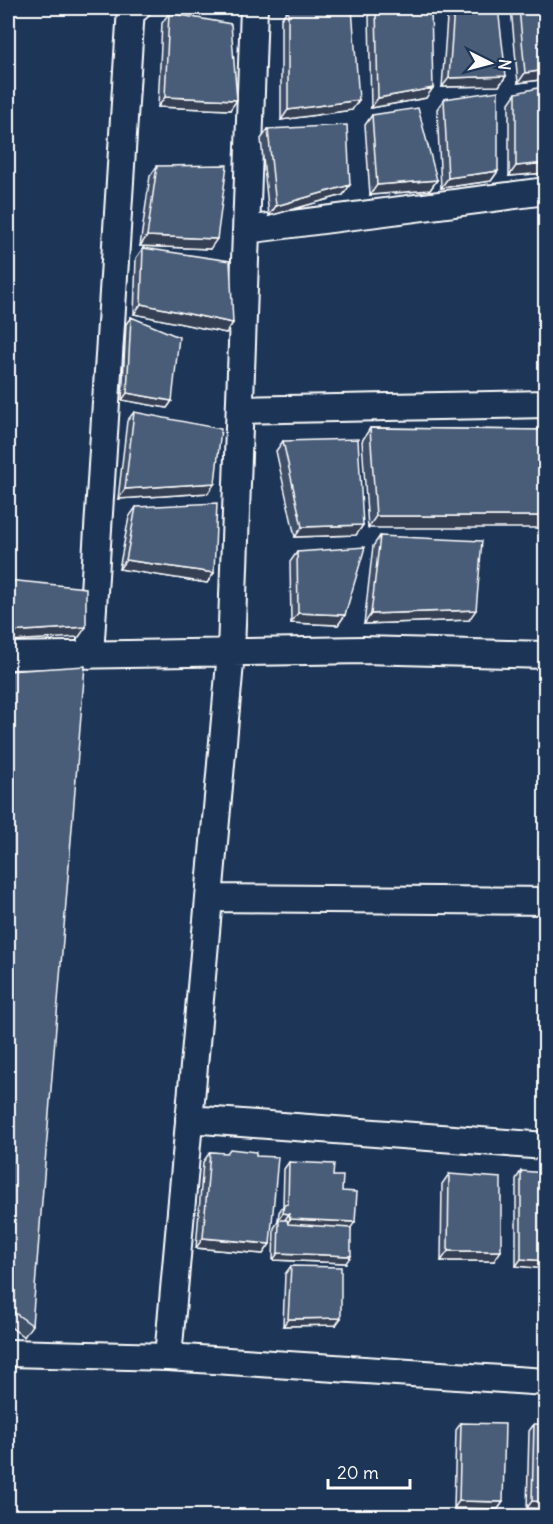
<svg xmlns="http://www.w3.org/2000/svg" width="553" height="1524" viewBox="0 0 553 1524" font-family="Delius,sans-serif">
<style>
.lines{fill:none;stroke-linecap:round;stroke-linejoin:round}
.minor-casing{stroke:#fff;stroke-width:30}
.minor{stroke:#1d3557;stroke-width:26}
.wall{fill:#405068;stroke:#fff;stroke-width:1.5}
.shaded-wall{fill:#344155;stroke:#fff;stroke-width:1.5}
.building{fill:#4a5d79;stroke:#fff;stroke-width:1.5}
</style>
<rect width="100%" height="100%" fill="#1d3557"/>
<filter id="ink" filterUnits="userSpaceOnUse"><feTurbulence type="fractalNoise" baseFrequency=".0167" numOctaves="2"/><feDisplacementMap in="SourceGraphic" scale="12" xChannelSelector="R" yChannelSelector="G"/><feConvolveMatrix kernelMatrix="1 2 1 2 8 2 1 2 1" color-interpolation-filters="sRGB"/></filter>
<g filter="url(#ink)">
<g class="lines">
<g class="minor-casing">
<path id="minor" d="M246,230L546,191
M240,410L546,404
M90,655L131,8H137
M8,656L364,650L546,655
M209,898L546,901
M189,1119L546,1146
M8,1353L168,1357L546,1382
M168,1357L231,652L254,8"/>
</g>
<use href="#minor" class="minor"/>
</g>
<path class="wall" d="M375,8H431L426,98L371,108L369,16Z
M454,8L506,76L499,86L442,87L447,18Z
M511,8H546V79L518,83Z
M288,9L352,110L281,120V19Z
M169,13L230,110L158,107L162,23Z
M516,93L546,173L509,176V103Z
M444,99L498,171L491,181L441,188L437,109Z
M372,115L437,180L430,190L370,195L365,125Z
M268,129L343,195L269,216L261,139Z
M157,166L210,249L140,246L150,176Z
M143,248L233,323L226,333L134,314L136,258Z
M131,317L172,401L167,408L122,400L126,324Z
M134,412L208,493L118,499L127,421Z
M370,428L546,430L368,528L362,441Z
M283,441L363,525L356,535L295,537L276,451Z
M136,507L214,573L207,583L119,569L129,517Z
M380,536L469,620L364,624L373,546Z
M297,552L345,615L338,625L291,623L290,562Z
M8,671L32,1325L24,1337L8,1325Z
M210,1152L256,1156L270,1244L263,1254L196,1248L203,1162Z
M289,1162L333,1176L342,1191L351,1228L346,1263L273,1260L274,1228L279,1220H280H278L279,1212L283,1206L284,1169Z
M521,1171L546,1269L516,1266V1179Z
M449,1174L494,1261H441L442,1184Z
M291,1266L336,1325L283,1326L285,1274Z
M461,1423L503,1502L498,1509L454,1508L456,1430Z
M534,1424L546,1509L527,1508L529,1431Z"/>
<path class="shaded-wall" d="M546,70V79L518,83L525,73Z
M506,76L499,86L442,87L449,78Z
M433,88L426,98L371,108L378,98Z
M165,97L237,100L230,110L158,107Z
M359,100L352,110L281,120L288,110Z
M546,163V173L509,176L516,166Z
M498,171L491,181L441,188L448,178Z
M437,180L430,190L370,195L377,185Z
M350,185L343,195L269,216L276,206Z
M147,236L217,239L210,249L140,246Z
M141,304L233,323L226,333L134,314Z
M127,393L172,401L167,408L122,400Z
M215,483L208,493L118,499L125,489Z
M376,516H546V528H368Z
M363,525L356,535L295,537L302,527Z
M126,560L214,573L207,583L119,569Z
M476,610L469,620L364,624L371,614Z
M298,613L345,615L338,625L291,623Z
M86,627L79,637L8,641V632Z
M283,1213L289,1214L284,1221L278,1220Z
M290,1219L355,1222L350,1229L285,1227Z
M203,1238L270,1244L263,1254L196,1248Z
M448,1251H501L494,1261H441Z
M278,1253L351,1256L346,1263L273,1260Z
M521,1259L546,1261V1269L516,1266Z
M341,1318L336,1325L283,1326L288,1319Z
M459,1501L503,1502L498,1509L454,1508Z
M532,1501L546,1502V1509L527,1508Z"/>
<path class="building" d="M305,8H352L359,100L288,110V9Z
M376,8H431L433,88L378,98Z
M454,8H498L506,76L449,78Z
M519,8H546V70L525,73Z
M169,13L231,24L237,100L165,97Z
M546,86V163L516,166V93Z
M498,91V171L448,178L444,99Z
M418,108L437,180L377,185L372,115Z
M347,125L350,185L276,206L268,129Z
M227,165L217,239L147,236L157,166Z
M143,248L230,261L233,323L141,304Z
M131,317L179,337L172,401L127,393Z
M134,412L221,429L215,483L125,489Z
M370,428L546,430V516H376Z
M358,439L363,525L302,527L283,441Z
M217,503L214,573L126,560L136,507Z
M380,536L482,541L476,610L371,614Z
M365,547L345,615L298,613L297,552Z
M8,580L86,588V627L8,632Z
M85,666L32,1325L8,1308V671Z
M230,1149L256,1152V1156L278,1157L270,1244L203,1238L210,1152L227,1153Z
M289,1162L334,1164L333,1176H343L342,1191L357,1192L355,1222L290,1219L289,1214L283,1213L284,1205L288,1204Z
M521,1171L546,1173V1261L521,1259Z
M449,1174L501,1178V1251H448Z
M279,1220H287L288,1224L351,1228V1256L278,1253Z
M291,1266L341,1267V1318L288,1319Z
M461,1423L505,1424L503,1502L459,1501Z
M534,1424H546V1502L532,1501Z"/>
</g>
<rect width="553" height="1524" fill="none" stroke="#1d3557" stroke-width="30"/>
<rect x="15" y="15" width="523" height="1494" fill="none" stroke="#fff" stroke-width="2" filter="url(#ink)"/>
<g transform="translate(490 63) rotate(96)" stroke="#1d3557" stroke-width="4.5" paint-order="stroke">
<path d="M0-4.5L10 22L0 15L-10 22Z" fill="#ffffff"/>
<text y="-9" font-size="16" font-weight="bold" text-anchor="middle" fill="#ffffff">N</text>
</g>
<path d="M328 1479v9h82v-9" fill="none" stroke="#ffffff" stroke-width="3"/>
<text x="337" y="1479" font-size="18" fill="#ffffff" stroke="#1d3557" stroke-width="4.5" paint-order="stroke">20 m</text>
</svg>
